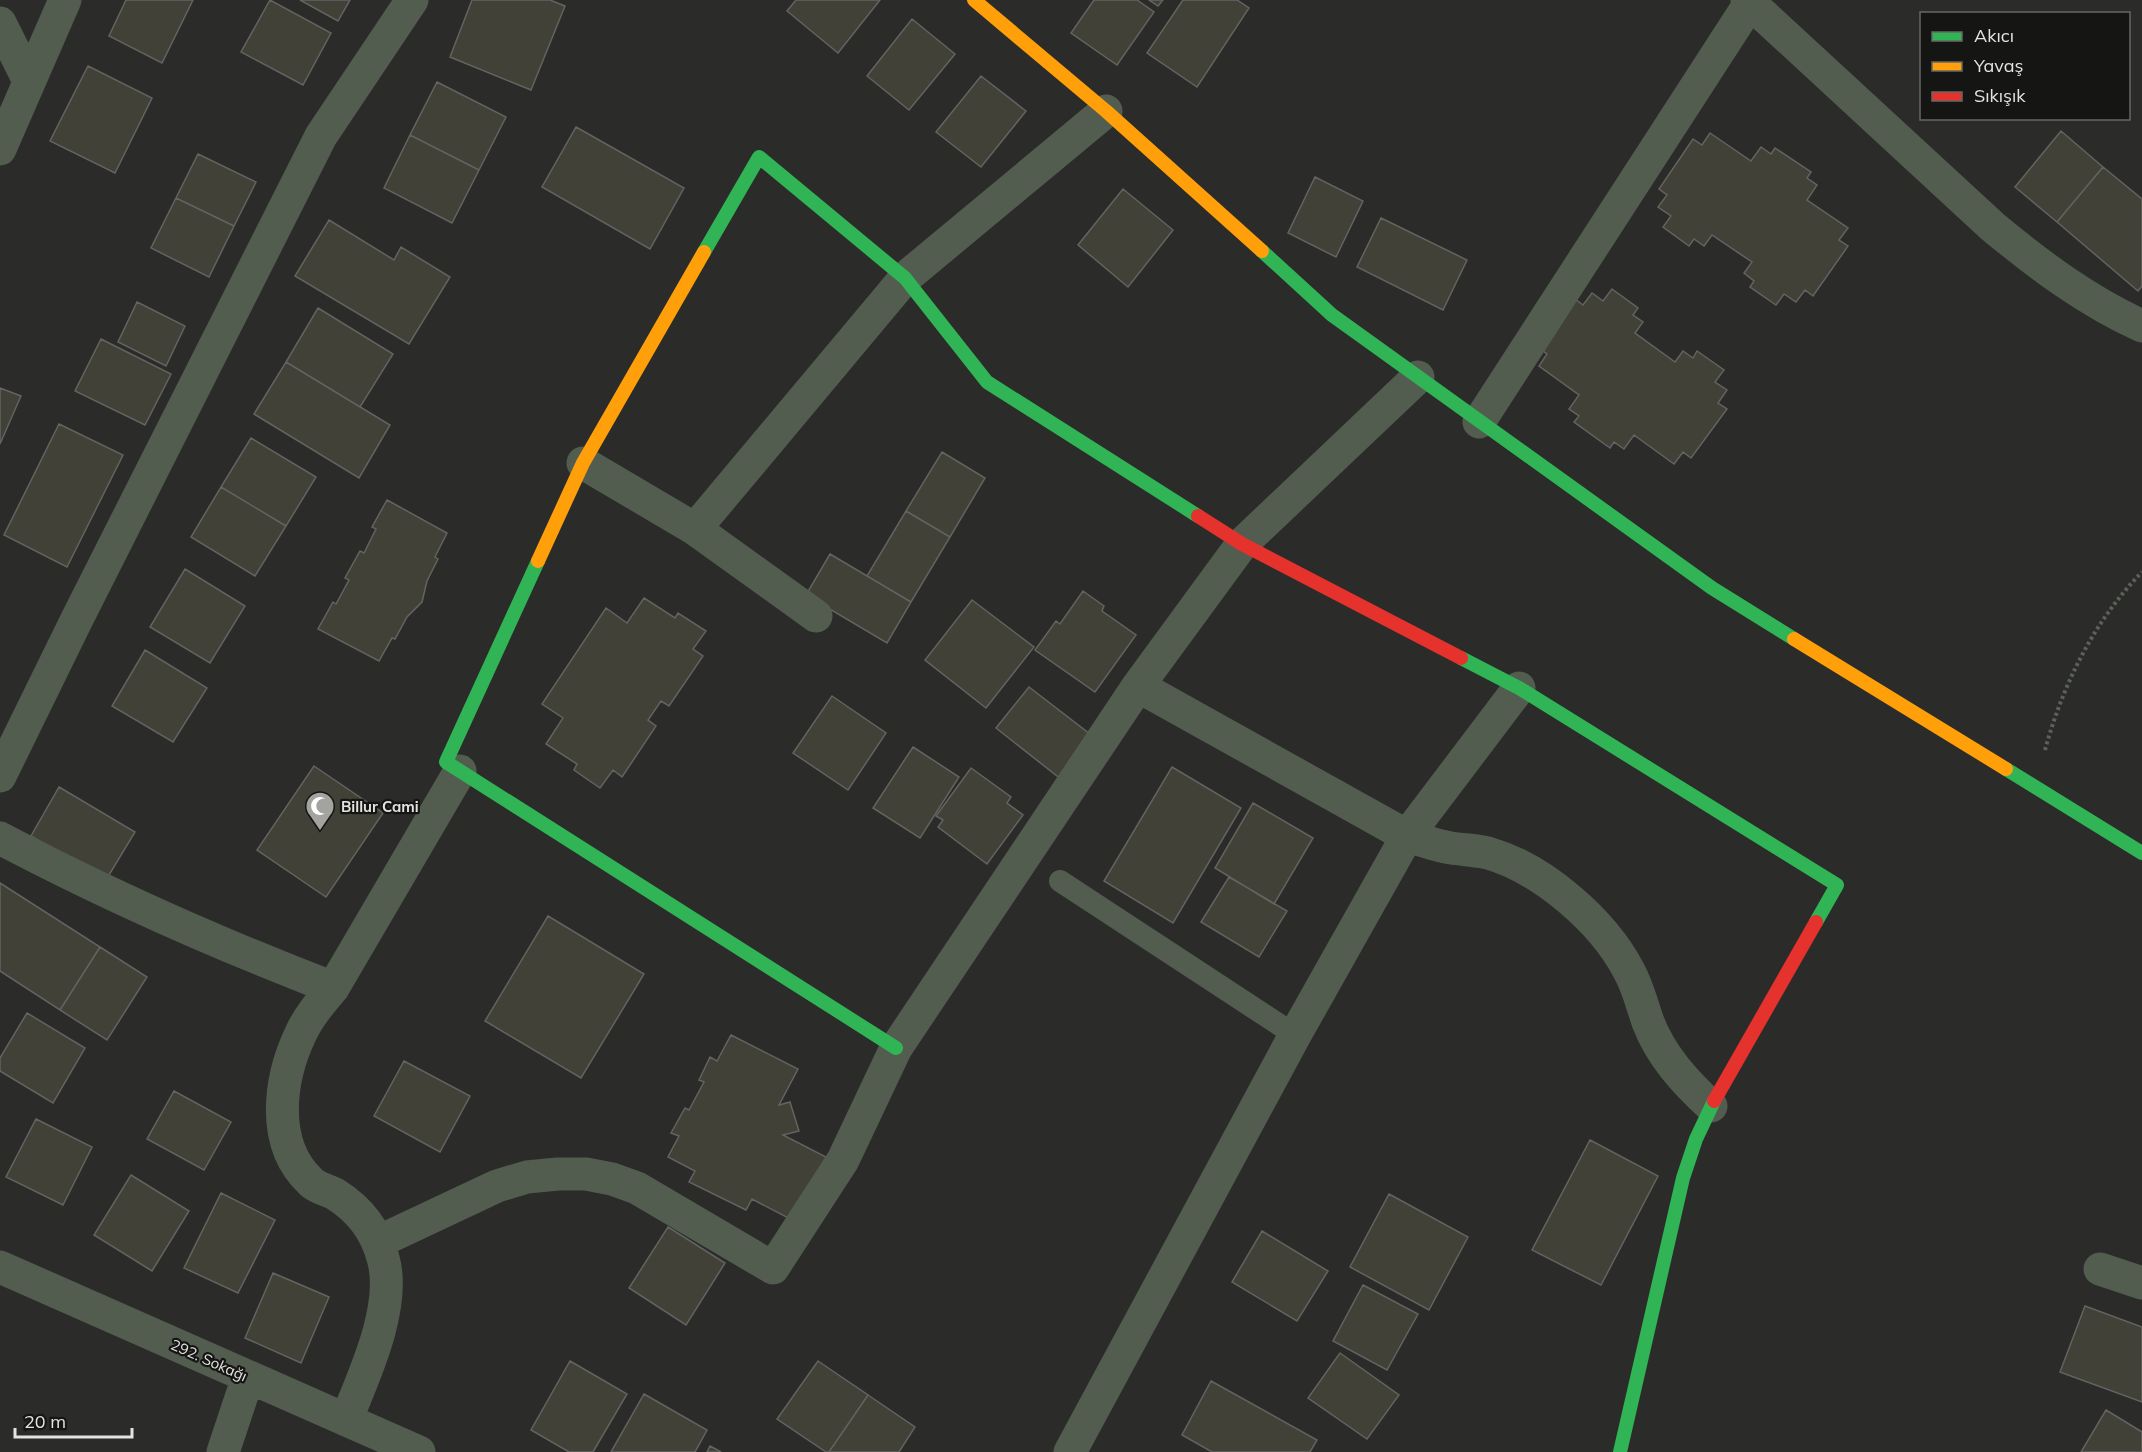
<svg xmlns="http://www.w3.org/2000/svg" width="2142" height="1452" viewBox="0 0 2142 1452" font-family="Mulish,sans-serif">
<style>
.building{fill:#424137;stroke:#636361;stroke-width:1.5}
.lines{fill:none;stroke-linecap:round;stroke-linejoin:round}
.path{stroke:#5b6259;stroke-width:4;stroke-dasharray:3 3;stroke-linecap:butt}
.lane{stroke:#525d50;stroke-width:22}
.street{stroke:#525d50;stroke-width:33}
.fast{stroke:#30b455;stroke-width:14}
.slow{stroke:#ff9f0a;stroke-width:14}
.jam{stroke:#e5322d;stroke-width:14}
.labels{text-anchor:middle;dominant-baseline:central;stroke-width:4.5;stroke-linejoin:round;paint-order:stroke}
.poi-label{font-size:15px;font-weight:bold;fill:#e3e3e0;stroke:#151513;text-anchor:start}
.street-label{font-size:15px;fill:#e3e3e0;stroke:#151513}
</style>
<rect width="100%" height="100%" fill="#2b2c2a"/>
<path class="building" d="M126,0H193L162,63L109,36Z
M270,0L331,33L303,85L241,52Z
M300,0H350L338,21Z
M472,0H550L565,6L531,90L450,57Z
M796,0H880L838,53L787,11Z
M1094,0H1137L1154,12L1117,65L1071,33Z
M1149,0H1163L1158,6Z
M1183,0H1237L1249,8L1197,87L1147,53Z
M912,19L955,54L909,110L867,76Z
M88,66L152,98L115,173L50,141Z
M981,76L1026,111L981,167L936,132Z
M437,82L506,117L479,170L410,135Z
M576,127L684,188L650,249L542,187Z
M2061,131L2103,167L2057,222L2015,187Z
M1710,133L1751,161L1761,147L1771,154L1775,148L1811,172L1807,178L1817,185L1807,200L1848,228L1839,240L1848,246L1813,296L1805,290L1796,302L1784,294L1776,305L1750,287L1754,281L1744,273L1752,262L1712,235L1704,246L1694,239L1689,246L1663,227L1671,216L1658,207L1667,195L1659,189L1693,139L1702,145Z
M410,135L479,170L452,223L384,188Z
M198,154L256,182L234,226L176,198Z
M2103,167L2142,199V286L2138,291L2057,222Z
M1315,177L1363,201L1336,257L1288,233Z
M1123,189L1173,230L1128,287L1078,245Z
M176,198L234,226L209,277L151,248Z
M1381,218L1467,260L1443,310L1357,267Z
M329,220L394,260L401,247L450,277L409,344L295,276Z
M1612,289L1638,308L1633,315L1643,322L1635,333L1675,362L1683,351L1693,358L1697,351L1724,370L1715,382L1727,390L1718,403L1727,409L1691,458L1683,452L1674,464L1634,435L1624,449L1614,442L1610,448L1574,422L1579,416L1569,409L1579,395L1539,366L1547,354L1539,348L1575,299L1583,305L1592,293L1603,301Z
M137,302L185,326L166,366L118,342Z
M318,308L393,354L360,407L286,362Z
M101,339L171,374L145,425L75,391Z
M286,362L390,425L359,478L254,414Z
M0,388L21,396L0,444Z
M59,424L123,455L67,567L4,535Z
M251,438L316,477L286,526L221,487Z
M942,452L985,478L950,537L906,511Z
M221,487L286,526L255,576L191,537Z
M387,500L447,533L435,557L438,559L427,581L422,602L407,617L395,639L392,638L379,661L318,629L333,602L336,604L349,580L345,578L360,551L364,553L376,529L372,527Z
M906,511L950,537L911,602L867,576Z
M830,554L911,602L887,643L806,595Z
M185,569L245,606L210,663L150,627Z
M1083,591L1104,606L1102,611L1136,635L1095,692L1035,650L1056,621L1060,624Z
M644,598L675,618L678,613L706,631L693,649L703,656L669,706L661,701L648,720L656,726L622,777L613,770L600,788L574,770L577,764L546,744L563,718L542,704L606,608L627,623Z
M972,600L1034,647L986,708L925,660Z
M145,650L207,688L173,742L112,706Z
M1029,687L1095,738L1062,780L996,728Z
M832,696L886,733L848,790L793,753Z
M913,747L959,777L920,838L873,808Z
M314,766L383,813L326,897L257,850Z
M1172,767L1241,808L1173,923L1104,881Z
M971,768L1011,797L1007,803L1023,815L987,864L938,827L943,820L936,816Z
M59,787L135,832L106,880L31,836Z
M1253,803L1313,838L1274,904L1215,868Z
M1229,877L1287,911L1259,957L1201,922Z
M0,883L100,947L60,1010L0,971Z
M548,916L644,974L581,1078L485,1021Z
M100,947L147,977L107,1040L60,1010Z
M27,1013L85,1048L53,1103L0,1071V1058Z
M731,1035L798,1069L779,1105L790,1102L799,1131L783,1135L826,1157L794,1221L752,1199L746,1210L689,1182L695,1171L668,1157L679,1136L671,1133L685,1108L689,1110L704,1082L699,1080L710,1057L717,1061Z
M404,1061L470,1096L440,1152L374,1116Z
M174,1091L231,1122L204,1170L147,1139Z
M36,1119L92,1147L63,1205L6,1177Z
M1590,1140L1658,1176L1601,1285L1532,1250Z
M131,1175L189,1211L152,1271L94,1235Z
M221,1193L275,1220L238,1293L184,1268Z
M1389,1194L1468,1237L1429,1310L1350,1267Z
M668,1227L725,1263L686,1325L629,1288Z
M1262,1231L1328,1271L1297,1321L1232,1282Z
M273,1273L329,1297L301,1363L245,1338Z
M1363,1285L1418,1314L1387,1370L1333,1341Z
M2085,1306L2142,1327V1402L2060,1372Z
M1340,1353L1399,1395L1367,1439L1308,1398Z
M570,1361L627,1394L593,1452H569L531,1430Z
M818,1361L868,1395L829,1452H826L777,1419Z
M1211,1381L1317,1440L1310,1452H1212L1182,1435Z
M644,1394L707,1430L695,1452H611Z
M868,1395L915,1427L899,1452H829Z
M2106,1410L2142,1432V1452H2081Z
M710,1446L721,1452H707Z"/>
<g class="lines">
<path class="path" d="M2045,750C2063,684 2094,621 2142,572"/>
<path class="lane" d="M1060,881L1295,1035"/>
<path class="street" d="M1747,0L1993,227C2039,265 2087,301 2142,326
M0,23L29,81
M0,149L65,0
M1479,422L1752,0
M583,463L695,529L816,616
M695,529L905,278L1106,111
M1138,686L1407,836C1422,840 1437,846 1451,848C1464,850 1476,850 1488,853C1543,869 1603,921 1629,971C1638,987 1642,1005 1648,1022C1661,1056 1685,1082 1711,1106
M0,776L77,619L321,136L412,0
M0,838C108,895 219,944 333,988
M378,1242L497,1186L527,1177L558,1174H586L612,1179L637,1188L773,1268L843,1160L896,1048L1138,686L1242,544L1418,377
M0,1267L419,1452
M2100,1269L2142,1283
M346,1420C364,1376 397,1306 383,1258C376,1231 359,1209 335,1194C327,1190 317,1188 311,1182C270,1144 279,1079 301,1033C309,1016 321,1002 333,988L460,771
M223,1452L248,1377
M1070,1452L1295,1035L1407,836L1519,688"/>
<path class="fast" d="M1262,251L1332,315L1712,588L1794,639
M704,252L759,157L905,278L987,382L1198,516
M538,561L446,762L896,1048
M1461,658L1519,688L1837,885L1816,922
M2006,769L2142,853
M1620,1452L1683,1178L1696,1139L1714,1101"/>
<path class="slow" d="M974,0L1106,111L1262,251
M538,561L583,463L704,252
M1794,639L2006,769"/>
<path class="jam" d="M1198,516L1242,544L1461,658
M1714,1101L1816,922"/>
</g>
<defs>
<g id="mosque-pin" transform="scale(1.5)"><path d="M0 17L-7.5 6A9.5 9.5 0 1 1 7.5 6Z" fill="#a3a3a0" stroke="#151513"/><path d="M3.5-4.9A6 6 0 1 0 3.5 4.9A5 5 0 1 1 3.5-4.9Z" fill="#fff"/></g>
</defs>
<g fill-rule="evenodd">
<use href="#mosque-pin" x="320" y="806"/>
</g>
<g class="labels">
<g class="poi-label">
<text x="341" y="806">Billur Cami</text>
</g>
<g class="street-label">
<text transform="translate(209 1360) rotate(24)">292. Sokağı</text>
</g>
</g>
<rect x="1920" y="12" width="210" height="108" fill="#151513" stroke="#676765" stroke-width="1.5"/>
<rect x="1932" y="32" width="30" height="9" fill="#30b455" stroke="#676765" stroke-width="1.5"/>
<text x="1974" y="42" font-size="18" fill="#e3e3e0">Akıcı</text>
<rect x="1932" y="62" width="30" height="9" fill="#ff9f0a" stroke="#676765" stroke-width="1.5"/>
<text x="1974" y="72" font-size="18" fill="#e3e3e0">Yavaş</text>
<rect x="1932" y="92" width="30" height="9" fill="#e5322d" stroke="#676765" stroke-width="1.5"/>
<text x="1974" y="102" font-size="18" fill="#e3e3e0">Sıkışık</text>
<path d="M15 1428v9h117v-9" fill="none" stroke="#e3e3e0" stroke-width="3"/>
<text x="24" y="1428" font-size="18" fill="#e3e3e0" stroke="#151513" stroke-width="4.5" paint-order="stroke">20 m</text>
</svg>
